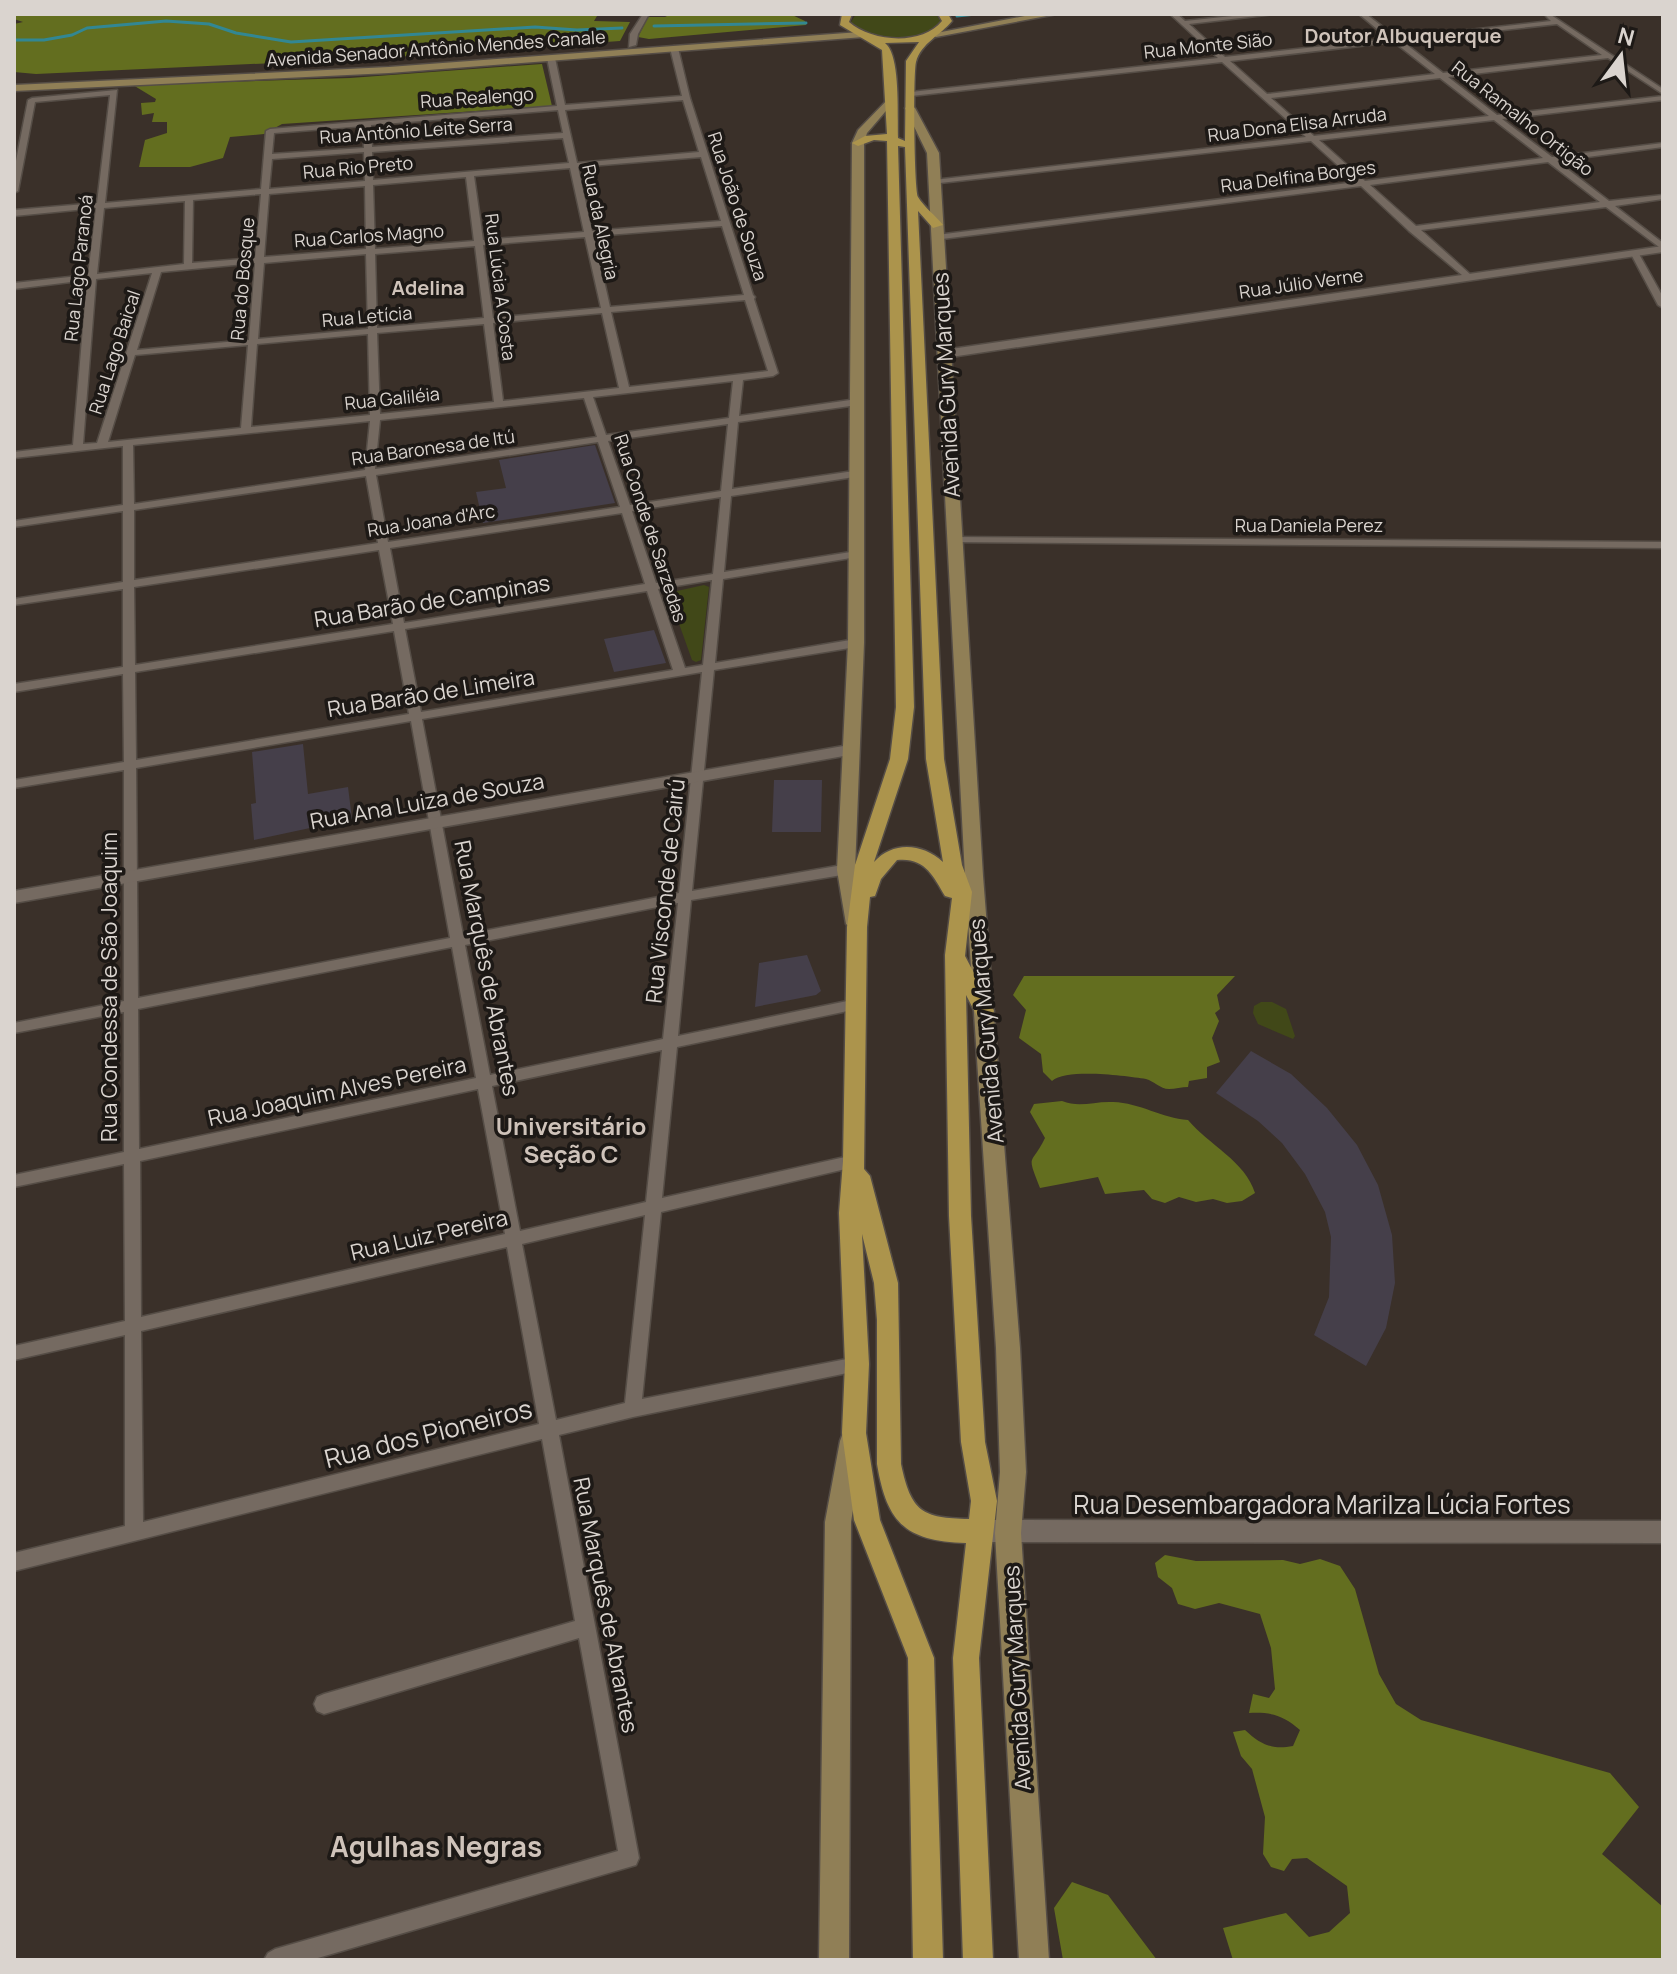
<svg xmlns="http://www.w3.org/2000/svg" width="1677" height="1974" viewBox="0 0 1677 1974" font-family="Manrope,sans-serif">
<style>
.green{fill:#414818}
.forest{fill:#636e1f}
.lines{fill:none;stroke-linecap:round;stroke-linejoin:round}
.stream{stroke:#328793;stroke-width:3}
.building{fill:#453f4a}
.minor-casing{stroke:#554d46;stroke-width:3}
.tertiary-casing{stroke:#554d46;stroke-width:3}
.secondary-casing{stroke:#554d46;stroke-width:3}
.primary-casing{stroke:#554d46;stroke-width:3}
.minor{fill:#756a61;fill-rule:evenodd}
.tertiary{fill:#756a61;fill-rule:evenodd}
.secondary{fill:#907f56;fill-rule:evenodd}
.primary{fill:#ac944c;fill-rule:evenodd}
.labels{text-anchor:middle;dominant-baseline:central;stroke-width:7;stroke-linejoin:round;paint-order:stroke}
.far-street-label{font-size:18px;fill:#dad4cf;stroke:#1d1916}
.far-neighbourhood-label{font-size:20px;font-weight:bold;fill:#cfc3ba;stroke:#1d1916}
.street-label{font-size:22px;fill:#dad4cf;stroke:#1d1916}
.neighbourhood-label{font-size:24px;font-weight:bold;fill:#cfc3ba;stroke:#1d1916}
.near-street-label{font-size:26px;fill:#dad4cf;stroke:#1d1916}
.near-neighbourhood-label{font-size:28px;font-weight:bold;fill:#cfc3ba;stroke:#1d1916}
</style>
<rect width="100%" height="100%" fill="#3a3029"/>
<path class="green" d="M856,14H936L941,22C927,47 876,39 855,27L851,22Z
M704,585L709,587L701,660L696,662L692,660L668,593Z
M1261,1002H1272L1286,1009L1295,1036L1293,1039L1258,1024L1253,1013L1254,1006Z"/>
<path class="forest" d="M14,14H577L597,16L594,21L630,22L620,41L383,58L36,74L14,72V24L23,22L14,19Z
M671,14H790L805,21L806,25L649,39L638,37L648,17H665Z
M542,64L552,106L282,124L264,134L230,137L223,158L190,167H139L145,140L167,133V122H152L154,113L142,115L141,103L155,102L156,99L133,85L350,78Z
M1024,976H1235L1217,995L1220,1009L1215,1013L1219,1021L1212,1038L1220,1062L1207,1067V1078L1189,1081L1188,1087C1182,1087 1175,1089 1169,1089C1160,1089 1154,1081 1146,1079C1126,1076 1067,1068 1052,1081L1043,1072L1041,1054L1019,1038L1026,1010L1013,995Z
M1062,1101C1080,1108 1094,1101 1113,1102C1140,1103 1162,1118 1188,1120C1209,1145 1245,1161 1255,1193L1242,1201L1227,1203L1213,1199L1196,1202L1179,1197L1165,1203L1152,1199L1144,1190L1105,1194L1098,1177L1040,1188C1026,1152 1031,1167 1045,1138L1030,1112L1034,1104Z
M1165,1555L1196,1561L1283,1560L1300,1564L1320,1559L1340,1566L1355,1589L1379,1674L1396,1704L1421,1720L1610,1773L1639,1807L1602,1854L1663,1907V1960H1233L1223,1928L1286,1913L1309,1937L1329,1932L1350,1913L1347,1886L1307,1858L1292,1859L1284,1871L1271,1867L1263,1854L1265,1817L1252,1769L1241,1756L1233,1732L1245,1730C1260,1744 1271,1750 1293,1746L1300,1730C1283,1715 1271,1712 1249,1713L1253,1694L1269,1698L1275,1689L1271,1648L1260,1614L1219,1603L1195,1609L1178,1604L1172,1588L1158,1577L1155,1563Z
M1072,1882L1108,1895L1157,1960H1063L1054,1908Z"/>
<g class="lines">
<path class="stream" d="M957,16L976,14
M654,26L806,23
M14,40H44L72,35L87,28L166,21L209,24L236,33L291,42L535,27L577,30L622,28"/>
</g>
<path class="building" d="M595,445L615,503L483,523L476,492L506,488L499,460Z
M654,630L666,663L614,672L604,639Z
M303,744L308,794L348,787L352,819L254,840L251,804L256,803L252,752Z
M774,780H822L821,832H772Z
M807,955L821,991L816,995L755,1007L759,963Z
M1251,1051L1291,1074L1327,1108L1357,1145L1378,1185L1392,1235L1395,1283L1386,1328L1366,1366L1314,1335L1329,1297L1331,1237L1325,1212L1305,1174L1282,1143L1258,1121L1216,1093Z"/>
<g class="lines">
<g class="minor-casing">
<path id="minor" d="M643,14H649L638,34L636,45L629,47L630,34Z
M1170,14H1177L1185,21L1251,14H1274L1189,24L1225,57L1389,39L1359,14H1366L1397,38L1551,21L1546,16L1551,15L1663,89V94L1608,58L1448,77L1497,115L1663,96V100L1502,119L1552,157L1663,143V147L1557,161L1609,201L1663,195V199L1615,206L1663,243V250L1606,207L1421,230L1471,275V279L1468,280L1409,231L1361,186L934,240V236L937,235L1356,182L1311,141L931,184L930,182L934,180L1306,137L1222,62L911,96L907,94L911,92L1218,58ZM1557,24L1602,55L1443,73L1402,41ZM1394,42L1435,74L1267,94L1230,61ZM1440,78L1489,116L1314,136L1271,98ZM1494,120L1543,158L1365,181L1319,140ZM1548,162L1600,202L1416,226L1370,185Z
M674,46L678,48L690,98L753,295L755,297L754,299L778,373L773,376L743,380L739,416L857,399L862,402L857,405L738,422L732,489L854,471L859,474L854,477L731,496L724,572L857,551L862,554L857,557L723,579L715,663L856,639L862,643L856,647L714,670L692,891L854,863L861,868L854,873L691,900L678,1036L857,999L862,1000L864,1004L862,1008L857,1009L677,1047L662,1198L854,1155L859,1157L862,1161L859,1165L854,1167L661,1212L642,1399L857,1357L863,1359L865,1364L863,1369L857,1371L633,1417L559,1435L639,1858L636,1865L311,1960H264L268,1953L275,1949L618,1851L579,1638L324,1714L317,1711L314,1704L317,1697L324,1694L575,1621L542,1439L14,1571V1553L125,1526V1335L14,1360V1346L125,1321L124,1164L14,1187V1175L124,1152V1012L14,1033V1023L124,1001V770L14,788V780L124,762L123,674L14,692V684L123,667V589L14,605V599L123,582V511L14,527V521L123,505V446L14,458V452L73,445L87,280L14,289V283L88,275L96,208L14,216V210L97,203L110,95L35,102L18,191L14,193V171L28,100L32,98L117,90L105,203L261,189L266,131L270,129L557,106L547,58L551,56L555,58L565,105L682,96L670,48ZM683,100L699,152L577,163L565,110ZM558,110L563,133L372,147L371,125ZM363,126L364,148L272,154L274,133ZM563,138L569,163L373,180L372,152ZM364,152L365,181L269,189L272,159ZM701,157L721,221L592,231L578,167ZM570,168L584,232L483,240L474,176ZM466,177L474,241L375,249L373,185ZM365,186L366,249L264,257L269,194ZM261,194L255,258L192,263L193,200ZM185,201L184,264L97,274L104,208ZM722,226L744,295L610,307L594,236ZM585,237L601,308L493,318L483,245ZM475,246L484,318L377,328L375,254ZM366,254L368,329L258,339L264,263ZM255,263L249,340L137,350L161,272ZM152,273L97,443L83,444L96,279ZM745,300L768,371L629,387L611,312ZM602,313L619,388L503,401L493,323ZM484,324L494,402L380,414L377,333ZM368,334L370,415L251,427L257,344ZM248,345L241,428L108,442L135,355ZM733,381L729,418L606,435L593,397ZM584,398L597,437L375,469L380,420ZM370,421L365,470L134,504L133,445ZM728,424L721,491L630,505L608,441ZM598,442L620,507L388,542L376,475ZM366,476L378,543L134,580V510ZM721,497L713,574L656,583L632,511ZM622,513L645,584L404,623L390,548ZM379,550L393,624L135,665L134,587ZM712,580L703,665L685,668L658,589ZM647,591L673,670L421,712L405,629ZM394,631L409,714L136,760L135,672ZM702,672L679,893L463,935L422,719ZM411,721L450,938L138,998L136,768ZM678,903L663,1039L490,1075L465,945ZM452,947L476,1078L139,1149L138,1009ZM662,1050L646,1202L520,1231L492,1086ZM478,1089L505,1234L141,1317L140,1161ZM645,1215L625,1403L556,1420L522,1244ZM507,1247L539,1424L143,1522L141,1331Z
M1635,251L1639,254L1663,297V308L1658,305L1631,254Z
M955,537L1663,542V548L951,542V538Z"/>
</g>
<g class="tertiary-casing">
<path id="tertiary" d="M1663,246V252L944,358L938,354L944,350Z
M849,745L855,746L857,750L855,754L14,903V891Z
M981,1520L1663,1521V1543L981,1542L973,1539L969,1531L973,1523Z"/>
</g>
<g class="secondary-casing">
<path id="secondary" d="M1035,14H1057L936,37L931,34Z
M860,32L864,33V37L389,73L14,91V85L389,67Z
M892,95L897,98L867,133L864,143V643L855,870L866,924L856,931L846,924L837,870L848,643L852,143L858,130Z
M910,105L915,108L939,153L983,876L1020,1348L1026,1472L1021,1533L1049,1960H1019L995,1533L1000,1472L996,1348L965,876L927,153L905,108Z
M852,1430L861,1433L864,1441L851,1522L849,1960H819L825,1522L840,1441L843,1433Z"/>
</g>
<g class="primary-casing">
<path id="primary" d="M842,14H852L849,22C872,42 922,46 942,21L938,14H948L952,21C941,35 921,43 916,62C913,73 914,190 918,197C924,207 936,216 943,225L933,228L918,211L944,759L962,865L972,892L965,956L994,1011L991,1016H977L966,995L971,1216L985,1442L997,1501L979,1658L993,1960H963L953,1658L966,1543C905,1541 887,1523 877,1464V1320L874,1283L862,1234L869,1364L866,1433L880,1520L934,1658L943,1960H913L908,1658L854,1520L842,1433L845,1364L839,1213L843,1161L847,927L855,865L890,759L896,707L887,141L874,140L858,146L852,143L865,136L887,134L882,50L840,25ZM919,42L906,61L905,141L898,138C897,117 901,55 885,43ZM898,146L905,147L926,759L943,862C922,843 893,841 874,862L908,759L914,707ZM897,860C924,857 933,875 945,896L952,898L945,955L949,1216L961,1442L971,1501L969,1519C922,1518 911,1512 901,1464L898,1283L870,1176L864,1169L867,927L870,897L875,896L881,879Z"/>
</g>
<use href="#minor" class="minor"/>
<use href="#tertiary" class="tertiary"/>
<use href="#secondary" class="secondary"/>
<use href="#primary" class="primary"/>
</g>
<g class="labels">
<g class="far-street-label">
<text transform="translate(1208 45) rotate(-6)">Rua Monte Sião</text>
<text transform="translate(436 48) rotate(-4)">Avenida Senador Antônio Mendes Canale</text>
<text transform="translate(477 97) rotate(-4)">Rua Realengo</text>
<text transform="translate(1523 118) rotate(38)">Rua Ramalho Ortigão</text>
<text transform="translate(1297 124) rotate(-7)">Rua Dona Elisa Arruda</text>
<text transform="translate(416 130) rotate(-4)">Rua Antônio Leite Serra</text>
<text transform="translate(358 167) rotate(-5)">Rua Rio Preto</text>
<text transform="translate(1298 176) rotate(-7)">Rua Delfina Borges</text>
<text transform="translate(738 206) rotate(72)">Rua João de Souza</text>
<text transform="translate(601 222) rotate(78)">Rua da Alegria</text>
<text transform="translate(369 235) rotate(-4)">Rua Carlos Magno</text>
<text transform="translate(78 268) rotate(-84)">Rua Lago Paranoá</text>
<text transform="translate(242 279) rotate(-85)">Rua do Bosque</text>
<text transform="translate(1301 283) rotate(-8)">Rua Júlio Verne</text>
<text transform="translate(501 287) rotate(83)">Rua Lúcia A Costa</text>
<text transform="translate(367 316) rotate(-5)">Rua Letícia</text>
<text transform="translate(114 352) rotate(-72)">Rua Lago Baical</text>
<text transform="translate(392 398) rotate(-6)">Rua Galiléia</text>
<text transform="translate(433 447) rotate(-8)">Rua Baronesa de Itú</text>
<text transform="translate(431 520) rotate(-9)">Rua Joana d'Arc</text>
<text x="1309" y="525">Rua Daniela Perez</text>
<text transform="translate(651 528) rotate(72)">Rua Conde de Sarzedas</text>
</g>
<g class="far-neighbourhood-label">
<text x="1403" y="35">Doutor Albuquerque</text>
<text x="428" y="287">Adelina</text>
</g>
<g class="street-label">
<text transform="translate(946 385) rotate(-93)">Avenida Gury Marques</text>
<text transform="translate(432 601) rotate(-9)">Rua Barão de Campinas</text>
<text transform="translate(431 693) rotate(-9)">Rua Barão de Limeira</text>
<text transform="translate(427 801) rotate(-10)">Rua Ana Luiza de Souza</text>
<text transform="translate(665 891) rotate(-84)">Rua Visconde de Cairú</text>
<text transform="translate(487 968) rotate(79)">Rua Marquês de Abrantes</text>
<text transform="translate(109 987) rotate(-90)">Rua Condessa de São Joaquim</text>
<text transform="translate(986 1031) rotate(-95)">Avenida Gury Marques</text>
<text transform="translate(337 1091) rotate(-12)">Rua Joaquim Alves Pereira</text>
<text transform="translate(429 1235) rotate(-13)">Rua Luiz Pereira</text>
<text transform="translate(606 1605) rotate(79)">Rua Marquês de Abrantes</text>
<text transform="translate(1017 1678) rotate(-93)">Avenida Gury Marques</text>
</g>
<g class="neighbourhood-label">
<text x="571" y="1125">Universitário<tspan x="571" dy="28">Seção C</tspan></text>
</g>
<g class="near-street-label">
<text transform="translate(428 1433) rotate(-14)">Rua dos Pioneiros</text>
<text x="1322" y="1504">Rua Desembargadora Marilza Lúcia Fortes</text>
</g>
<g class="near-neighbourhood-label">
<text x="436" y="1846">Agulhas Negras</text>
</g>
</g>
<rect width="1677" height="1974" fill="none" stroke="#dad4cf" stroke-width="32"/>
<g transform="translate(1621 56) rotate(15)" stroke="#1d1916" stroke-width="6" paint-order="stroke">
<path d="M0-6L14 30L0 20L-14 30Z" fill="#dad4cf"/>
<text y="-12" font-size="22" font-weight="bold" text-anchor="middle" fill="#dad4cf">N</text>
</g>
</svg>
